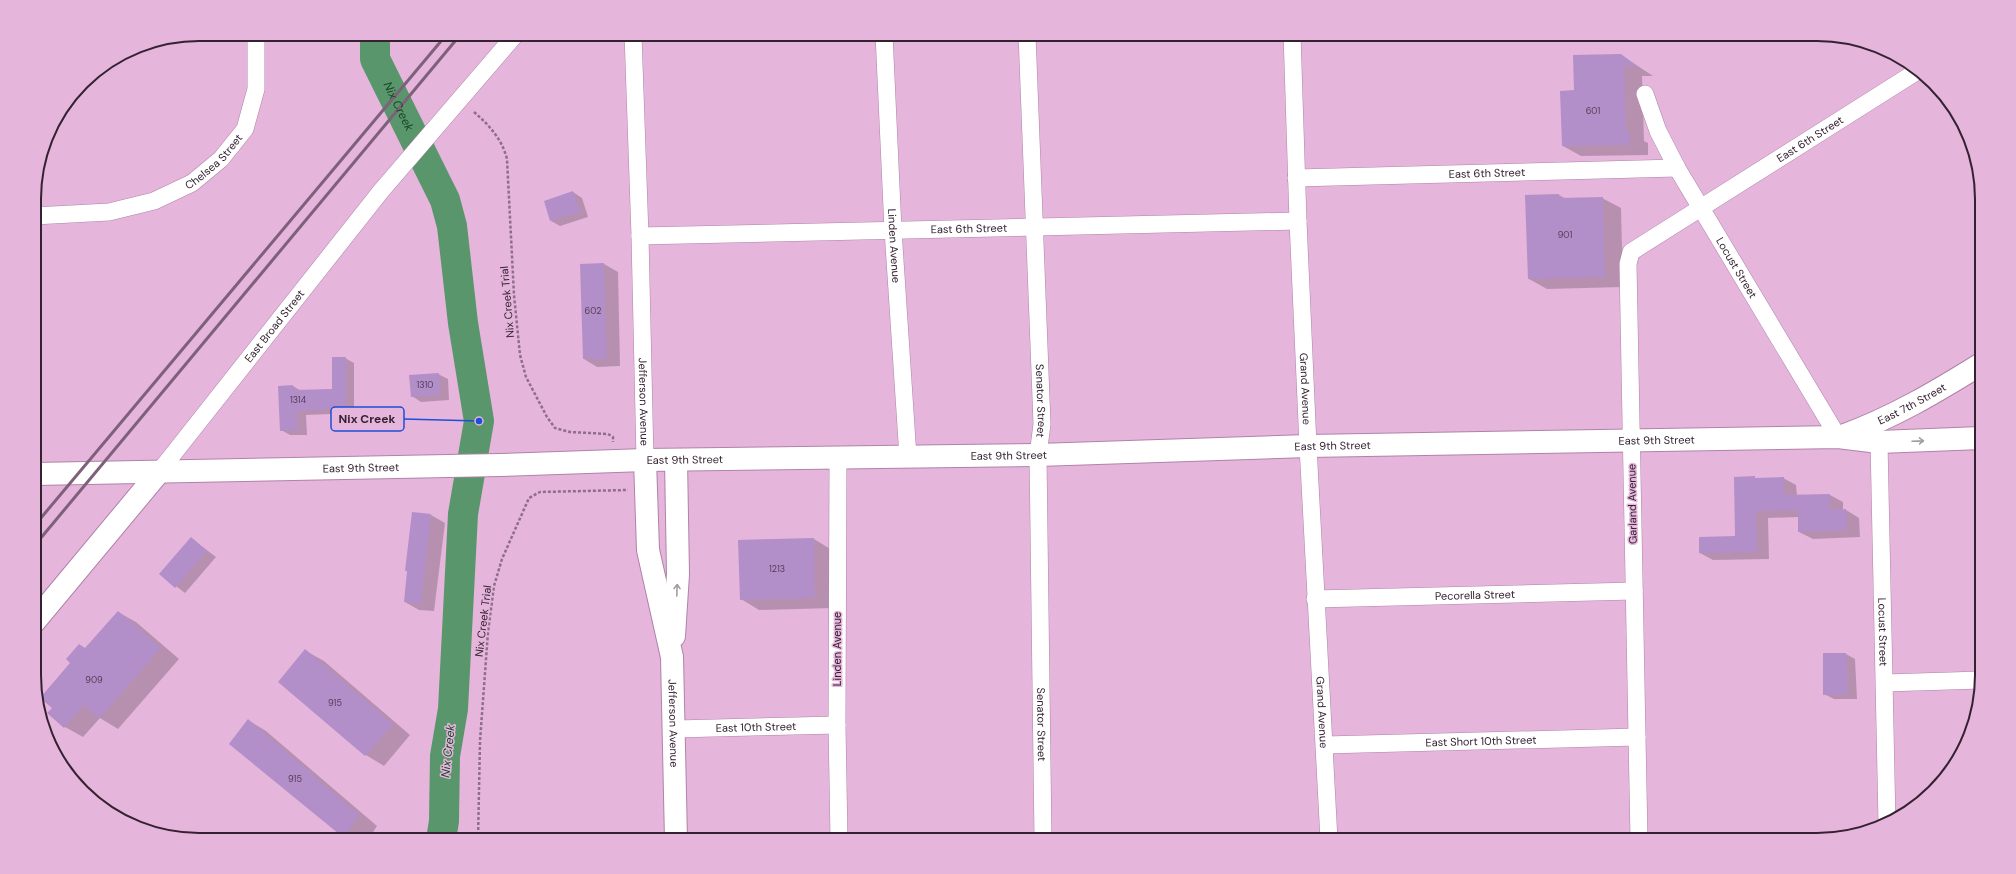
<svg xmlns="http://www.w3.org/2000/svg" width="2016" height="874" viewBox="0 0 2016 874" font-family="'DM Sans',sans-serif">
<style>
.shadow{fill:#0003}
.lines{fill:none;stroke-linecap:round;stroke-linejoin:round}
.river{stroke:#5a966c;stroke-width:30}
.building{fill:#b28fc8}
.minor-casing{stroke:#b083a8;stroke-width:18}
.major-casing{stroke:#b083a8;stroke-width:24}
.path{stroke:#8f6e89;stroke-width:2.5;stroke-dasharray:3 2;stroke-linecap:butt}
.minor{stroke:#fff;stroke-width:17}
.major{stroke:#fff;stroke-width:22}
.rail{stroke:#7f607a;stroke-width:3}
.oneway{stroke:#a49ca2}
.labels{text-anchor:middle;dominant-baseline:central;stroke-width:3;stroke-linejoin:round;paint-order:stroke}
.number-label{font-size:9px;fill:#543d57}
.street-label{font-size:11px;fill:#342231;stroke:#e5b5dc}
.water-label{font-size:12px;font-style:italic;fill:#184628;stroke:#e5b5dc}
.rim{fill:none;stroke:#342231;stroke-width:2}
.leader{fill:none;stroke:#1d4ed8;stroke-width:1.5}
.callout-dot{fill:#1d4ed8;stroke:#e5b5dc;stroke-width:1.5}
.callout{fill:#e5b5dc;stroke:#1d4ed8;stroke-width:1.5}
.callout-label{font-size:12px;text-anchor:middle;font-weight:bold;fill:#342231}
</style>
<rect width="100%" height="100%" fill="#e5b5dc"/>
<path class="shadow" d="M1621,55L1653,76H1642L1644,141L1648,143V155L1581,156L1563,146L1575,91Z
M573,192L582,198L588,217L560,226L551,221Z
M1559,195L1566,199L1602,198L1621,208L1623,287L1547,289L1529,279Z
M604,264L618,272L620,366L597,367L584,359L581,265Z
M345,358L354,363V413L306,415L307,435H290L281,430L293,386L301,391L333,390Z
M438,374L448,379L449,400L421,402L412,396Z
M1735,478H1783L1796,485L1797,496L1830,495L1843,502V510H1846L1859,518L1860,537L1813,539L1799,532V517L1768,518L1769,559L1713,560L1700,553L1737,537Z
M431,515L445,523L434,611L419,610L405,602L408,571Z
M191,538L216,557L185,593L160,574Z
M814,539L832,550L833,608L759,610L741,599Z
M118,612L136,622L179,659L118,729L100,718L83,737L65,727L53,708L86,649Z
M306,651L324,661L410,735L384,766L366,755Z
M1846,654L1855,659L1857,699H1834L1824,694Z
M248,720L266,731L377,826L368,840H349L345,837L230,743Z"/>
<g class="lines">
<path class="river" id="s1" d="M375,34V59L445,200L452,226L463,323L479,421L463,514L453,709L445,756L444,821L441,840"/>
</g>
<path class="building" d="M1621,54L1637,66H1624L1626,132H1630V145L1562,146L1560,91L1574,90L1573,55Z
M573,191L580,212L550,221L544,201Z
M1559,194V198L1603,197L1605,277L1528,279L1525,195Z
M604,263L607,359H583L580,264Z
M332,357H346V408L297,411L298,430L280,431L278,386L293,385V390L332,389Z
M439,373L440,395L411,397L409,375Z
M1755,476V478L1784,477V495L1830,494V510L1846,509L1847,530L1798,532V510L1756,511L1757,552L1699,553V537L1735,536L1734,477Z
M412,512L431,514L421,604L404,602L407,571H405Z
M191,537L207,551L175,588L159,574Z
M814,538L815,598L740,600L738,540Z
M118,611L161,648L99,719L84,705L64,728L47,713L52,708L40,698L70,663L66,659L79,644L85,648Z
M305,649L393,724L365,756L278,682Z
M1823,653H1846L1848,694L1823,695Z
M248,719L359,815L344,838L229,744Z"/>
<g class="lines">
<g class="minor-casing">
<g id="minor">
<path id="s2" d="M633,34L640,236L645,460"/>
<path id="s3" d="M884,34L893,230L908,457"/>
<path id="s4" d="M1027,34L1042,424L1038,455L1043,840"/>
<path id="s5" d="M1292,34L1298,221L1308,446L1329,840"/>
<path id="s6" d="M1645,94L1658,131L1677,168L1838,437"/>
<path id="s7" d="M1296,178L1677,168"/>
<path id="s8" d="M34,216L109,212L154,201L192,183L221,159L245,129L256,89V34"/>
<path id="s9" d="M640,236L1298,221"/>
<path id="s10" d="M1879,442L1887,823"/>
<path d="M838,458L837,725L839,840"/>
<path id="s11" d="M159,472L381,191L516,34"/>
<path id="s12" d="M1315,599L1634,591"/>
<path d="M1885,683L1981,680"/>
<path id="s13" d="M675,729L837,725"/>
<path id="s14" d="M1325,745L1637,737"/>
<path id="s15" d="M1639,840L1628,264L1631,252L1919,70"/>
</g>
</g>
<g class="major-casing">
<g id="major">
<path id="s16" d="M1842,436C1892,418 1936,392 1981,364"/>
<path id="s17" d="M645,460L648,550L672,657L676,840"/>
<path id="s18" d="M35,474L500,465L645,460L1038,455L1308,446L1838,437L1879,442L1981,438"/>
<path d="M35,621L159,472"/>
<path d="M674,636L678,574L676,460"/>
</g>
</g>
<path class="path" d="M474,112C489,125 502,139 507,159L514,295L520,355L526,377L547,417L555,428L570,432L608,434L613,437V442
M478,840L480,741L488,632L494,586L502,559L529,498L540,492L628,490"/>
<use href="#minor" class="minor"/>
<use href="#major" class="major"/>
<path class="rail" d="M35,525L447,34
M35,545L461,34"/>
</g>
<defs><path id="oneway-shaft" d="M-6 0H5M1.5-3L5.5 0L1.5 3" fill="none" stroke-width="1.6" stroke-linecap="round" stroke-linejoin="round"/></defs>
<g class="oneway">
<use href="#oneway-shaft" transform="translate(1918 441) rotate(-2)"/>
<use href="#oneway-shaft" transform="translate(677 590) rotate(-88)"/>
</g>
<g class="labels">
<g class="number-label">
<text x="1593" y="111">601</text>
<text x="1565" y="235">901</text>
<text x="593" y="311">602</text>
<text x="425" y="385">1310</text>
<text x="298" y="400">1314</text>
<text x="777" y="569">1213</text>
<text x="94" y="680">909</text>
<text x="335" y="703">915</text>
<text x="295" y="779">915</text>
</g>
<g class="street-label">
<text stroke="none"><textPath href="#s15" startOffset="800">East 6th Street</textPath></text>
<text stroke="none"><textPath href="#s8" startOffset="194">Chelsea Street</textPath></text>
<text stroke="none"><textPath href="#s7" startOffset="191">East 6th Street</textPath></text>
<text stroke="none"><textPath href="#s9" startOffset="329">East 6th Street</textPath></text>
<text stroke="none"><textPath href="#s3" startOffset="212">Linden Avenue</textPath></text>
<text stroke="none"><textPath href="#s6" startOffset="197">Locust Street</textPath></text>
<text transform="translate(507 302) rotate(-95)">Nix Creek Trial</text>
<text stroke="none"><textPath href="#s11" startOffset="186">East Broad Street</textPath></text>
<text stroke="none"><textPath href="#s5" startOffset="355">Grand Avenue</textPath></text>
<text stroke="none"><textPath href="#s4" startOffset="367">Senator Street</textPath></text>
<text stroke="none"><textPath href="#s2" startOffset="368">Jefferson Avenue</textPath></text>
<text stroke="none"><textPath href="#s16" startOffset="77">East 7th Street</textPath></text>
<text stroke="none"><textPath href="#s18" startOffset="1622">East 9th Street</textPath></text>
<text stroke="none"><textPath href="#s18" startOffset="1298">East 9th Street</textPath></text>
<text stroke="none"><textPath href="#s18" startOffset="974">East 9th Street</textPath></text>
<text stroke="none"><textPath href="#s18" startOffset="650">East 9th Street</textPath></text>
<text stroke="none"><textPath href="#s18" startOffset="326">East 9th Street</textPath></text>
<text transform="translate(1632 504) rotate(-91)">Garland Avenue</text>
<text stroke="none"><textPath href="#s12" startOffset="160">Pecorella Street</textPath></text>
<text transform="translate(483 621) rotate(-83)">Nix Creek Trial</text>
<text stroke="none"><textPath href="#s10" startOffset="190">Locust Street</textPath></text>
<text transform="translate(837 649) rotate(-90)">Linden Avenue</text>
<text stroke="none"><textPath href="#s5" startOffset="679">Grand Avenue</textPath></text>
<text stroke="none"><textPath href="#s17" startOffset="266">Jefferson Avenue</textPath></text>
<text stroke="none"><textPath href="#s4" startOffset="691">Senator Street</textPath></text>
<text stroke="none"><textPath href="#s13" startOffset="81">East 10th Street</textPath></text>
<text stroke="none"><textPath href="#s14" startOffset="156">East Short 10th Street</textPath></text>
</g>
<g class="water-label">
<text stroke="none"><textPath href="#s1" startOffset="78">Nix Creek</textPath></text>
<text transform="translate(448 751) rotate(-84)">Nix Creek</text>
</g>
</g>
<path d="M0 0H2016V874H0ZM199 41H1817A158 158 0 0 1 1975 199V675A158 158 0 0 1 1817 833H199A158 158 0 0 1 41 675V199A158 158 0 0 1 199 41Z" fill="#e5b5dc" fill-rule="evenodd"/>
<path class="rim" d="M199 41H1817A158 158 0 0 1 1975 199V675A158 158 0 0 1 1817 833H199A158 158 0 0 1 41 675V199A158 158 0 0 1 199 41Z"/>
<path class="leader" d="M479 421L404 419"/>
<circle class="callout-dot" cx="479" cy="421" r="4"/>
<rect class="callout" x="331" y="407" width="73" height="24" rx="4"/>
<g class="callout-label">
<text x="367" y="423">Nix Creek</text>
</g>
</svg>
